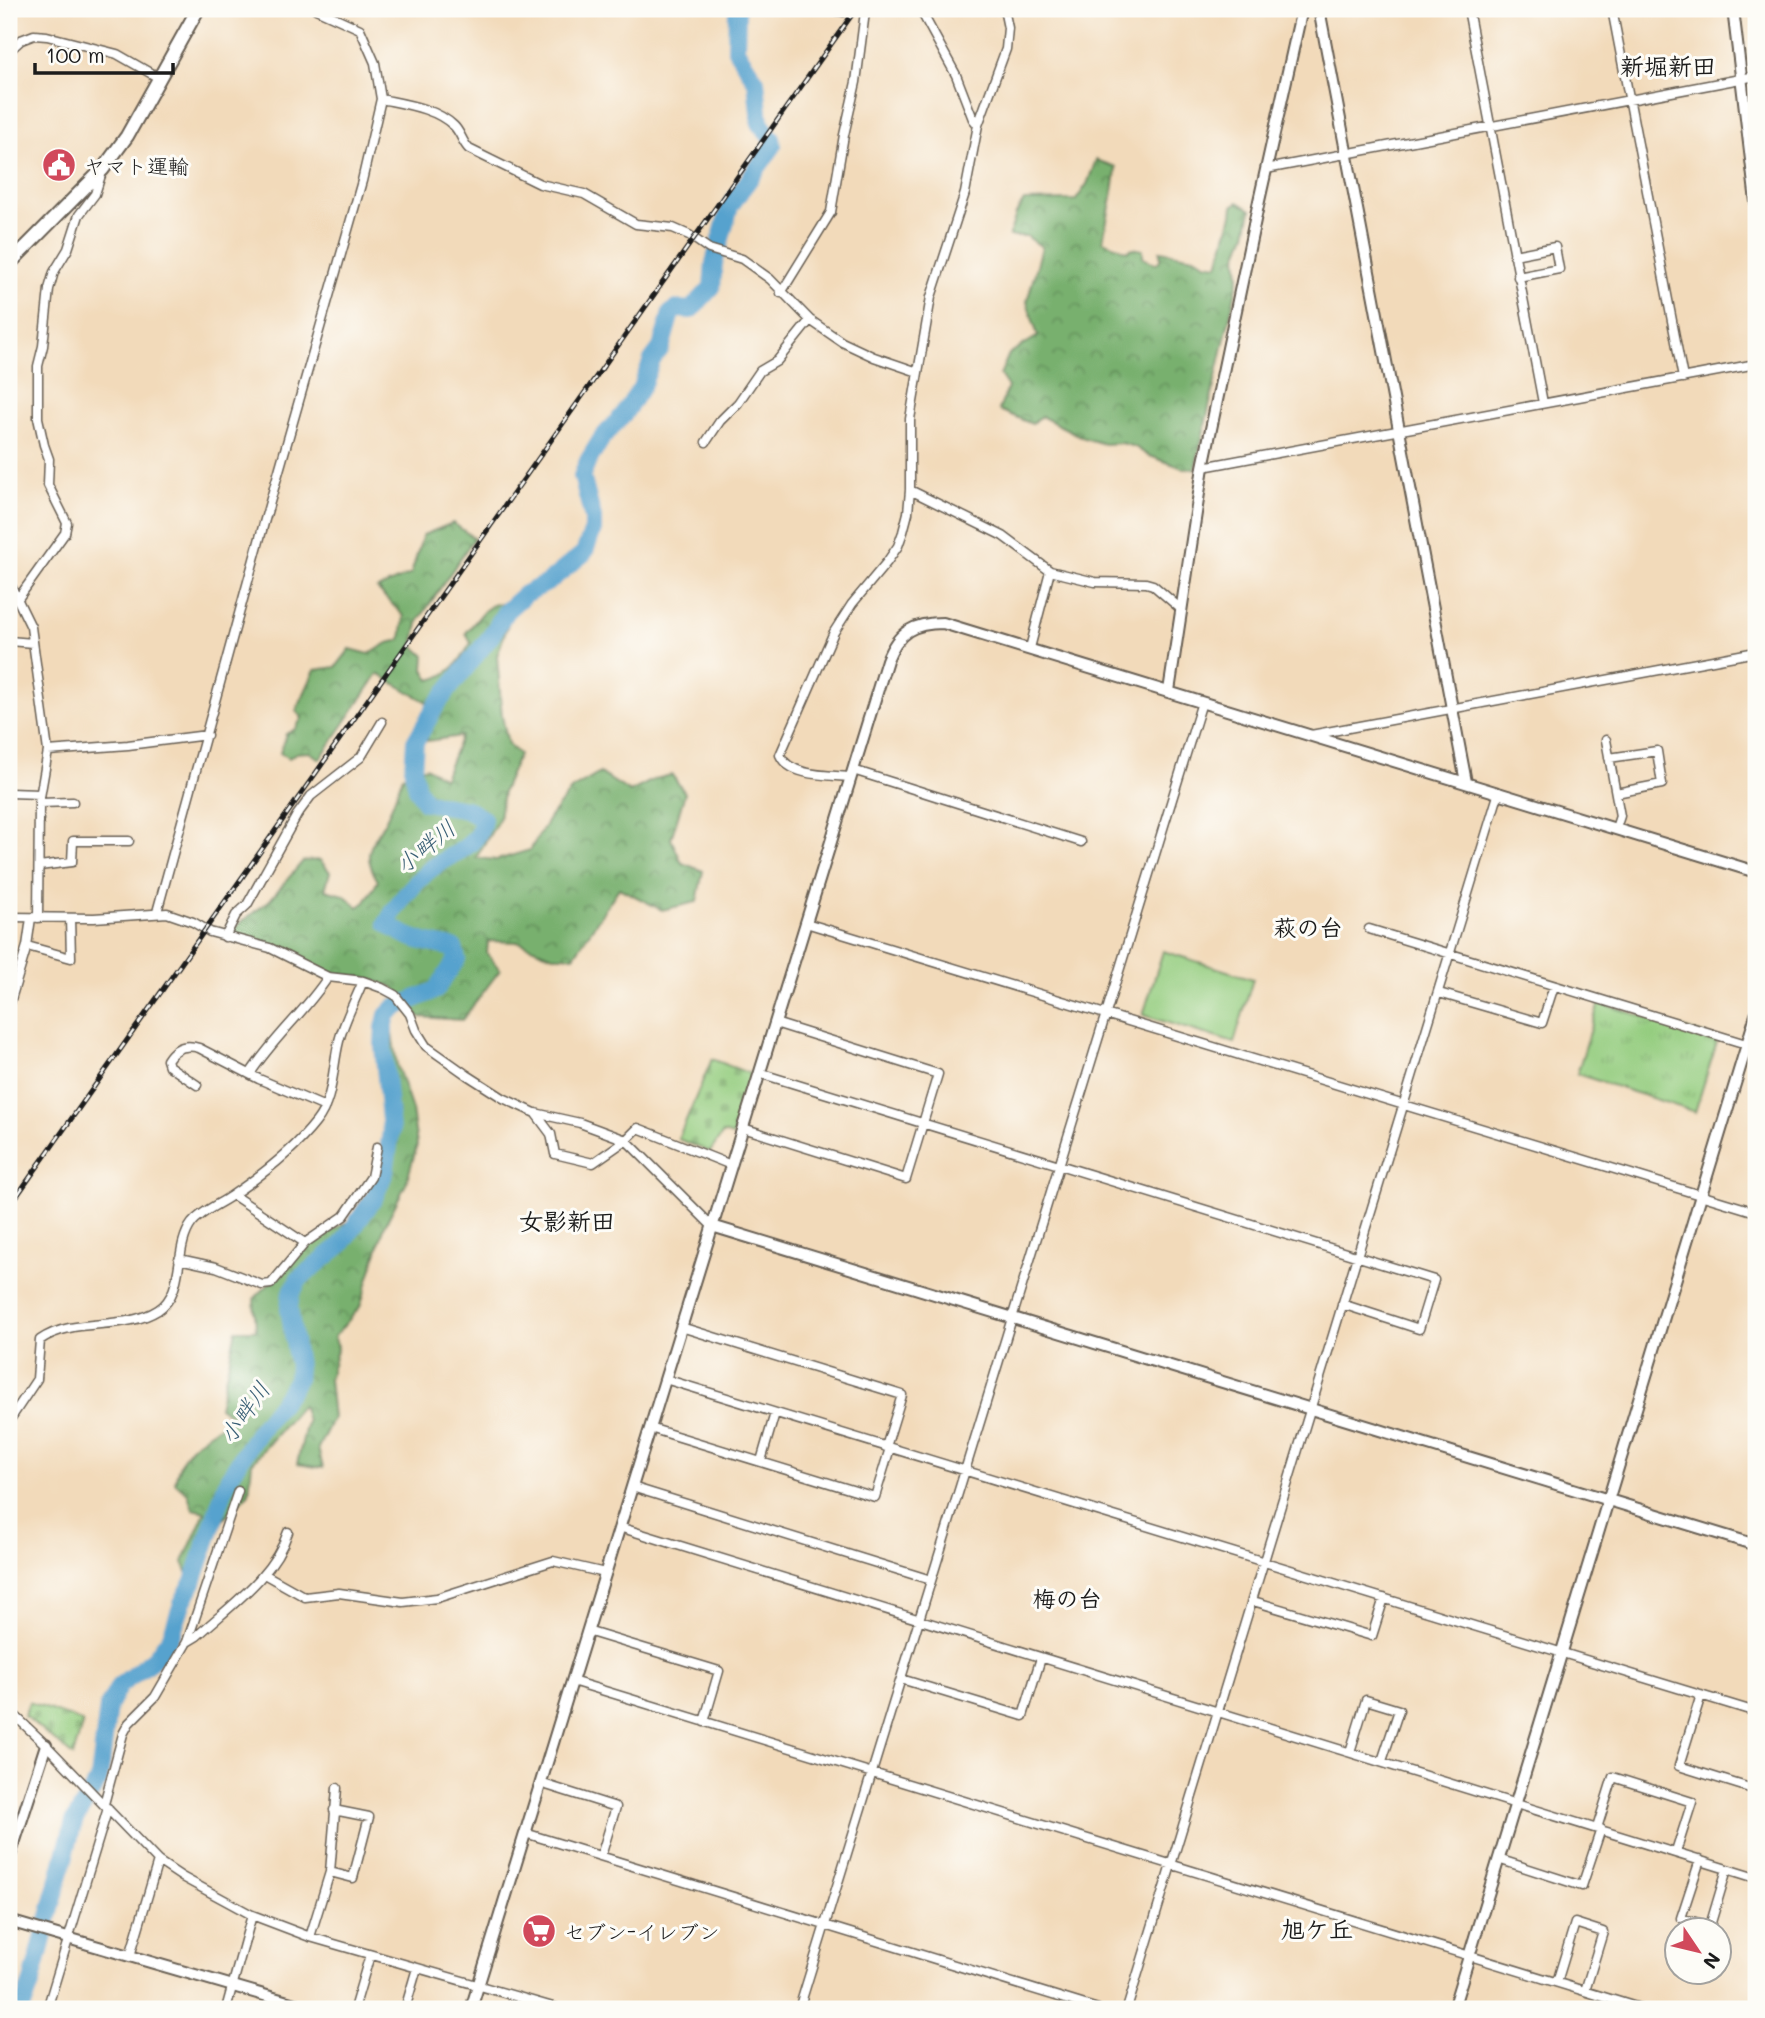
<svg xmlns="http://www.w3.org/2000/svg" width="1765" height="2018" viewBox="0 0 1765 2018" font-family="Mali,'Klee One',sans-serif">
<style>
.grass{fill:url(#grass-tufts);stroke:#58744e;stroke-width:2}
.forest{fill:url(#forest-crowns);stroke:#4a6645;stroke-width:2}
.cemetery{fill:url(#cemetery-stones);stroke:#58744e;stroke-width:2}
.garden{fill:#95cd80;stroke:#58744e;stroke-width:2}
.lines{fill:none;stroke-linecap:round;stroke-linejoin:round}
.stream{stroke:#56a2ce;stroke-width:2.5}
.river{stroke:#56a2ce;stroke-width:18}
.minor-casing{stroke:#675e53;stroke-width:11}
.tertiary-casing{stroke:#675e53;stroke-width:14}
.primary-casing{stroke:#675e53;stroke-width:16}
.minor{stroke:#fff;stroke-width:8}
.tertiary{stroke:#fff;stroke-width:10}
.primary{stroke:#fff;stroke-width:12}
.rail-casing{stroke:#1c1c1c;stroke-width:5}
.rail{stroke:#fdfcf7;stroke-width:2.5;stroke-dasharray:8;stroke-linecap:butt}
.labels{text-anchor:middle;dominant-baseline:central;stroke-width:6;stroke-linejoin:round;paint-order:stroke}
.poi-label{font-size:21px;fill:#1c1c1c;stroke:#fdfcf7;text-anchor:start}
.water-label{font-size:23px;font-style:italic;fill:#395f75;stroke:#fdfcf7}
.neighbourhood-label{font-size:23px;font-weight:bold;fill:#1c1c1c;stroke:#fdfcf7}
.quarter-label{font-size:24px;font-weight:bold;fill:#1c1c1c;stroke:#fdfcf7}
</style>
<defs>
<pattern id="grass-tufts" width="24" height="20" patternUnits="userSpaceOnUse" patternTransform="scale(1.75)"><rect width="24" height="20" fill="#95cd80"/><path d="M3 7l-1-3M5 7V3M7 7l1-3M15 17l-1-3M17 17v-4M19 17l1-3" fill="none" stroke="#80af6e"/></pattern>
<pattern id="forest-crowns" width="20" height="18" patternUnits="userSpaceOnUse" patternTransform="scale(1.75)"><rect width="20" height="18" fill="#78b06e"/><path d="M2 6a3 3 0 1 1 6 0M12 15a3 3 0 1 1 6 0" fill="none" stroke="#628e5a"/></pattern>
<pattern id="cemetery-stones" width="16" height="16" patternUnits="userSpaceOnUse" patternTransform="scale(1.75)"><rect width="16" height="16" fill="#95cd80"/><path d="M2 7V4a2 2 0 0 1 4 0v3zM10 15v-3a2 2 0 0 1 4 0v3z" fill="#80af6e"/></pattern>
</defs>
<rect width="100%" height="100%" fill="#fdfcf7"/>
<filter id="ink" filterUnits="userSpaceOnUse"><feTurbulence type="fractalNoise" baseFrequency=".0143" numOctaves="2"/><feDisplacementMap in="SourceGraphic" scale="14" xChannelSelector="R" yChannelSelector="G"/><feConvolveMatrix kernelMatrix="1 2 1 2 8 2 1 2 1" color-interpolation-filters="sRGB"/></filter>
<filter id="wash" filterUnits="userSpaceOnUse"><feTurbulence type="fractalNoise" baseFrequency=".00686" numOctaves="4" result="noise"/><feDisplacementMap in="SourceGraphic" scale="28" xChannelSelector="R" yChannelSelector="G"/><feGaussianBlur stdDeviation="1.57" result="paint"/><feColorMatrix in="noise" values="0 0 0 0 0 0 0 0 0 0 0 0 0 0 0 0 0 1.4 0 .05"/><feComposite in="paint" operator="in"/></filter>
<g filter="url(#wash)">
<rect width="100%" height="100%" fill="#f2daba"/>
<path class="grass" d="M1599,1003L1718,1039L1695,1112L1577,1074Z"/>
<path class="forest" d="M1096,160L1116,167C1115,192 1107,216 1103,241L1127,251L1133,248L1143,250V258L1156,264L1160,260V251L1194,257L1205,263L1218,265L1232,215L1233,206L1238,202L1251,210L1246,234L1237,256L1239,277L1195,469L1183,468L1147,455L1135,447L1121,443L1104,444L1084,438L1041,416L1032,424L999,410L1008,387L1000,375L1009,354L1038,336L1027,302L1042,247L1026,236H1009L1016,214L1024,201L1076,200L1087,184Z
M453,523L474,538L419,620L413,645L425,656L424,669L430,680C451,675 460,661 471,643L466,633L484,611L495,603L504,605L511,615L497,656L502,716L508,744L519,754L503,791L499,819L476,858L497,860L530,850L550,817L571,790L600,773L630,792L655,779L672,775L685,793L671,839L682,863L703,871L697,902L662,910L619,888L574,956H553L519,942L488,941L487,953L500,970L462,1020L420,1017L394,987L363,977L327,973L270,944L232,933L239,924L270,900L303,861L320,860L330,872L325,890L344,895L358,907L365,902L378,881C360,851 372,846 386,819C393,806 397,790 403,776L426,767L444,778L461,736L427,741L430,704L378,674L320,759L309,752L296,753L289,758L280,753L286,734L295,729L302,718L296,711L315,670L336,667L350,649L369,654L388,643L401,640L404,616L377,589L411,574L423,535Z
M391,1028L397,1065L412,1110L417,1145L406,1184L385,1225L360,1307L334,1337L338,1346L329,1379L333,1418L318,1448L323,1468L297,1464L307,1421L302,1405L252,1463L249,1493L220,1523L195,1590L183,1562L205,1512L193,1509L187,1492L175,1483C181,1444 204,1437 234,1417L219,1407L236,1330H256L254,1299L307,1246L349,1221L378,1176L391,1098L388,1059Z"/>
<path class="cemetery" d="M712,1059L753,1075L733,1136L723,1133L710,1152L678,1139Z
M29,1702L83,1722L73,1756L24,1715Z"/>
<path class="garden" d="M1163,951L1253,979L1234,1043L1143,1015Z"/>
<g class="lines">
<path class="stream" d="M737,9V13"/>
<path class="river" d="M22,2009L32,1981L74,1821L99,1779L108,1707L119,1686L155,1658L171,1636L183,1601L193,1582L228,1479L258,1432L290,1391L297,1379L298,1366L289,1308L291,1293L300,1278L342,1244L374,1198L385,1172L391,1131L383,1045L384,1028L387,1015L394,1008L436,990L457,959L454,948C431,944 405,939 387,923C397,903 410,888 427,872C446,855 480,849 483,819L466,809L425,802L417,788L413,770L415,742L437,704L491,636L506,611L525,594L547,583L584,553L593,530V518L582,476L588,461L602,438L624,414L642,386L652,360L661,348L671,313L677,309L691,310L712,287L714,263L730,206L773,146L772,139L760,123L756,81L736,50L737,13"/>
</g>
</g>
<g filter="url(#ink)">
<g class="lines">
<g class="minor-casing">
<path id="minor" d="M316,9L360,29L375,63L381,99C404,104 436,108 454,126C461,133 462,142 469,149L540,184L584,194L636,224L673,228L689,235L709,249L742,259L770,279L810,320L842,342L874,357L918,372
M825,9L844,12L846,9
M920,9L956,75L973,119L978,125
M1468,9L1543,403
M1612,9L1683,378
M9,51L21,40L34,35L47,36L117,54L159,78
M1266,169L1756,76
M1514,255L1555,247L1559,269L1518,277
M781,293L831,212L844,135L856,82L865,12L868,9
M706,442L720,421L738,403L760,371L777,361L810,320
M1203,467L1756,364
M910,490L1003,536L1050,571L1095,582L1146,583L1153,585L1182,610
M9,582L31,627L48,751L128,745L207,735
M17,600L65,533L67,523L48,485L49,459L44,445L38,418V366L43,346L49,289L54,272L68,249L79,215L95,194L101,175
M9,641L33,643
M1030,648L1050,571
M1311,735L1756,652
M1606,740L1620,816L1616,828
M1609,758L1657,751L1662,784L1616,793
M853,770L1081,842
M851,777C830,775 789,777 780,755L834,632L852,604L887,562L898,546L903,532L908,513L910,490V419L931,297L965,193L978,125L1006,49L1008,28L1004,9
M9,793L40,794
M39,803L48,751
M39,866L72,862L73,841H129
M157,912L264,523L362,181L381,99
M9,917L94,918L167,913L193,922L210,932L270,948L328,977L363,981L382,988L395,995L410,1014L416,1030L426,1046L467,1075L503,1098L535,1113L580,1123L626,1140L712,1226
M38,918L39,803L73,802
M806,923L1756,1212
M1369,929L1756,1047
M225,937L236,915L247,905L297,815L311,796L361,757L382,722
M27,946L71,958L70,918
M1439,993L1542,1023L1554,986
M9,1006L27,946L31,918
M759,1073L1434,1280L1419,1329L1342,1304
M250,1074C273,1038 305,1012 328,977
M197,1085L169,1066L167,1060C175,1047 186,1044 199,1048L259,1079L325,1107
M536,1114L551,1134L555,1154L593,1163L626,1140L638,1128L731,1165
M743,1128L906,1179L938,1074L775,1023
M233,1195L305,1243
M179,1259L216,1267L262,1285L271,1284L305,1243L344,1216L371,1177L377,1147
M681,1327L902,1395L886,1447
M665,1379L1756,1712
M9,1421L37,1379L40,1340C74,1316 123,1332 158,1310C186,1292 173,1248 192,1223C202,1211 218,1205 231,1196C259,1177 295,1149 316,1122C334,1100 332,1068 339,1041C344,1021 355,1001 363,981
M650,1428L875,1497L890,1448
M761,1461L775,1413
M632,1487L931,1580
M619,1527L1756,1878
M264,1574L305,1597L339,1593L403,1602L437,1598L553,1561L605,1573
M1253,1601L1372,1636L1384,1598
M587,1631L719,1671L704,1722
M187,1642L197,1636C230,1606 274,1576 288,1532
M901,1679L1023,1716L1041,1658
M572,1681L1643,2009
M1701,1695L1679,1766L1756,1790
M9,1710L46,1745L158,1861L182,1877L252,1915L310,1937L560,2009
M1350,1752L1366,1700L1399,1710L1382,1761
M540,1783L616,1807L601,1856
M104,1804L123,1734L129,1723L155,1697L187,1642L238,1491
M1597,1828L1613,1777L1692,1802L1676,1852
M525,1833L1098,2009
M1498,1859L1582,1886L1601,1829
M1700,1860L1681,1918L1710,1926L1727,1869
M330,1872L353,1878L369,1817L334,1810
M310,1937L330,1872L337,1788
M130,1956L158,1861
M1557,1982L1575,1923L1603,1932L1585,1991
M48,2006L60,2009
M47,2009L108,1808
M226,2009L252,1915
M354,2009L370,1955
M405,2009L417,1968
M799,2009L1202,702
M1127,2009L1499,792"/>
</g>
<g class="tertiary-casing">
<path id="tertiary" d="M1319,9L1466,782
M1733,9L1756,202
M1169,691L1203,467L1259,201L1302,9
M712,1226L1756,1545
M9,1859L46,1745
M9,1921L312,2009
M471,2009L887,660C898,632 913,623 943,623L1756,872
M1453,2009L1756,1015"/>
</g>
<g class="primary-casing">
<path id="primary" d="M9,264L103,169L127,136L198,9"/>
</g>
<use href="#minor" class="minor"/>
<use href="#tertiary" class="tertiary"/>
<use href="#primary" class="primary"/>
<g class="rail-casing">
<path id="rail" d="M9,1207L856,9"/>
</g>
<use href="#rail" class="rail"/>
</g>
</g>
<defs>
<g id="civic-disc" transform="scale(1.75)"><circle r="9.5" fill="#d1495b" stroke="#fdfcf7"/><path d="M-.6-6.5H3V-4.5H.6V-3L4-1V1h2V6H-6V1h2V-1L-.6-3ZM-1.2 2.5V6h2.4V2.5Z" fill="#fff"/></g>
<g id="supermarket-disc" transform="scale(1.75)"><circle r="9.5" fill="#d1495b" stroke="#fdfcf7"/><path d="M-6-5.5h2.5l.6 2H6L4.5 2H-2.5L-4.4-4H-6ZM-1.5 3.2a1.3 1.3 0 1 0 .1 0ZM3 3.2a1.3 1.3 0 1 0 .1 0Z" fill="#fff"/></g>
</defs>
<g fill-rule="evenodd">
<use href="#civic-disc" x="59" y="165"/>
<use href="#supermarket-disc" x="539" y="1931"/>
</g>
<g class="labels">
<g class="poi-label">
<text x="84" y="165">ヤマト運輸</text>
<text x="564" y="1931">セブン-イレブン</text>
</g>
<g class="water-label">
<text transform="translate(425 846) rotate(-39)">小畔川</text>
<text transform="translate(244 1412) rotate(-55)">小畔川</text>
</g>
<g class="neighbourhood-label">
<text x="1308" y="927">萩の台</text>
<text x="1067" y="1598">梅の台</text>
</g>
<g class="quarter-label">
<text x="1668" y="65">新堀新田</text>
<text x="567" y="1220">女影新田</text>
<text x="1317" y="1928">旭ケ丘</text>
</g>
</g>
<rect width="1765" height="2018" fill="none" stroke="#fdfcf7" stroke-width="35"/>
<g transform="translate(1698 1951) rotate(125)"><circle r="33" fill="#fdfcf7" stroke="#a3a29f" stroke-width="2"/>
<path d="M0-5L12 26L0 18L-12 26Z" fill="#d1495b"/>
<text y="-10" font-size="19" font-weight="bold" text-anchor="middle" fill="#1c1c1c">N</text>
</g>
<path d="M35 63v10h138v-10" fill="none" stroke="#1c1c1c" stroke-width="3.5"/>
<text x="46" y="63" font-size="21" fill="#1c1c1c" stroke="#fdfcf7" stroke-width="5" paint-order="stroke">100 m</text>
</svg>
